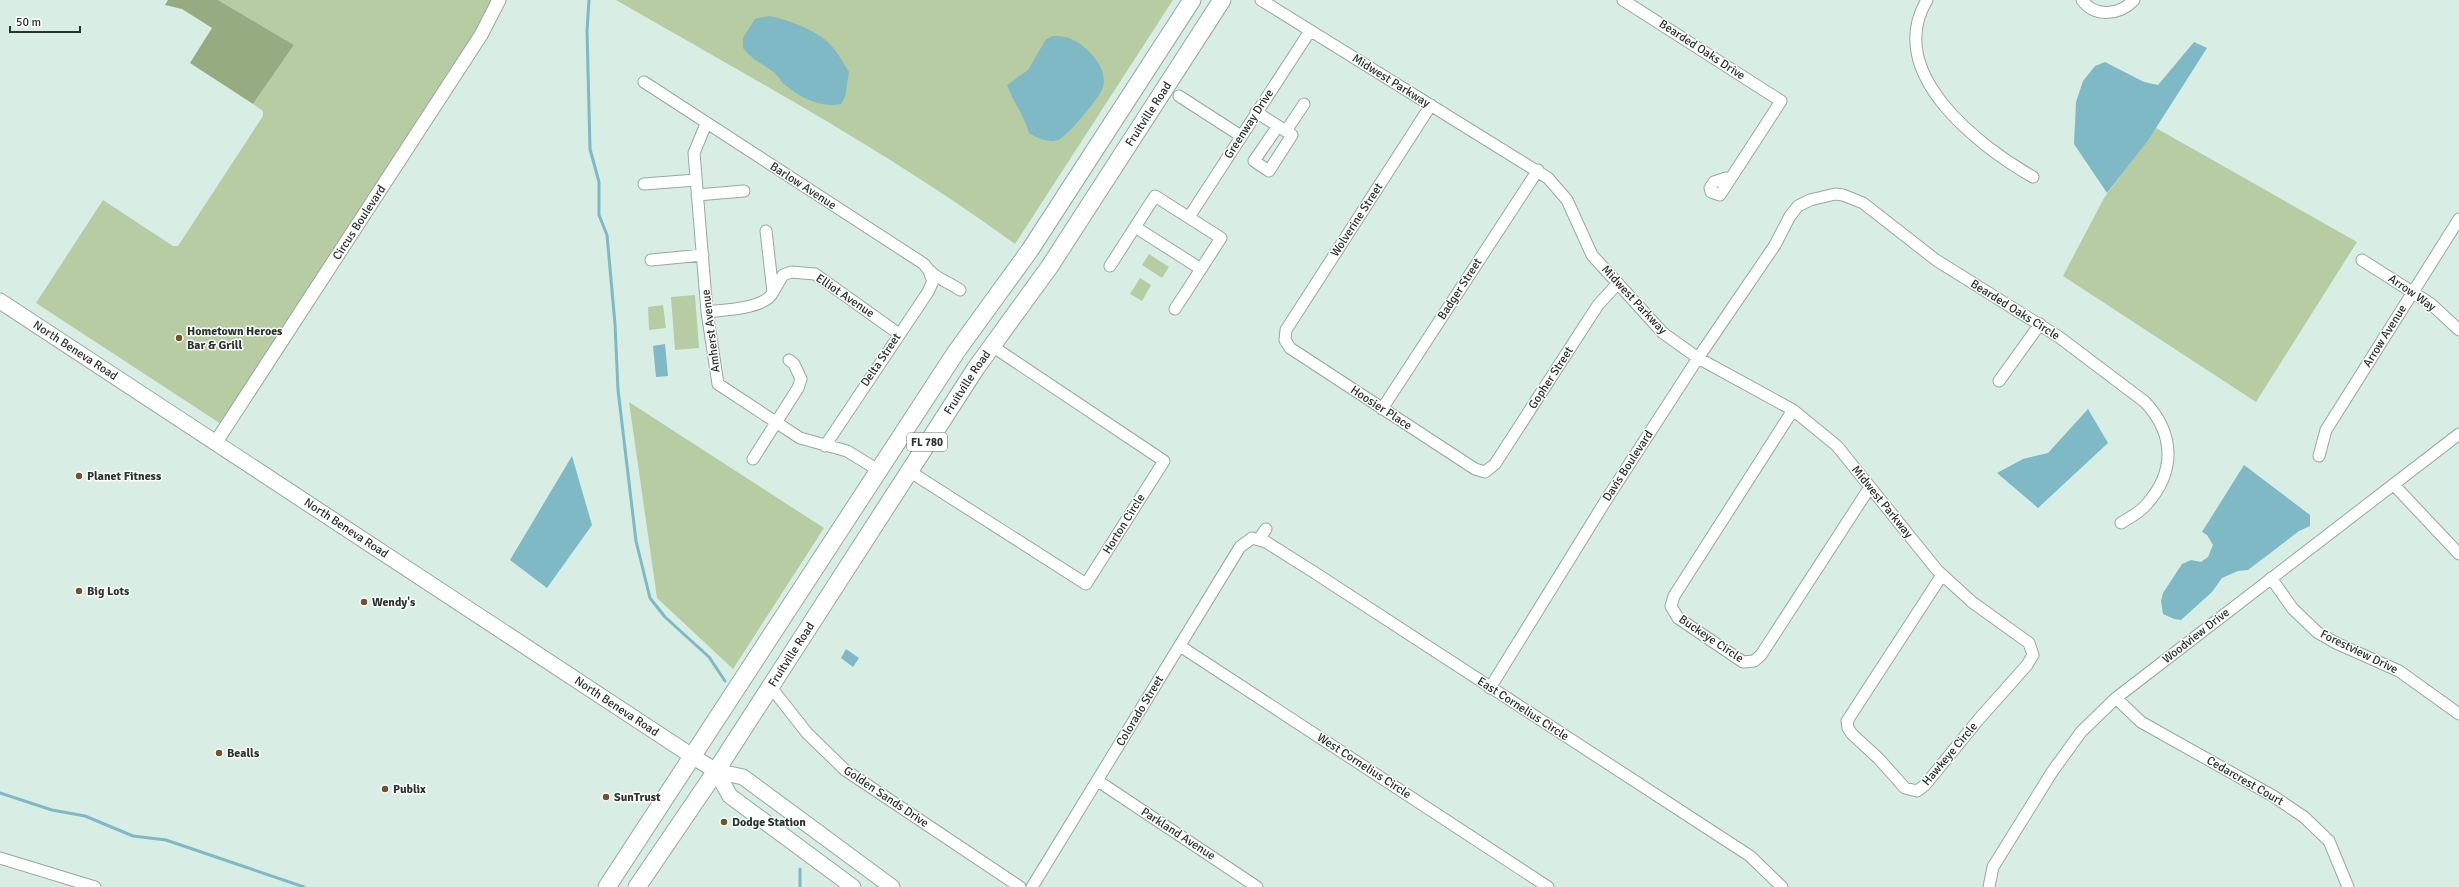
<svg xmlns="http://www.w3.org/2000/svg" width="2459" height="887" viewBox="0 0 2459 887" font-family="Signika,sans-serif">
<style>
.green{fill:#b8cca3}
.forest{fill:#97ab81}
.water{fill:#7eb9c5}
.lines{fill:none;stroke-linecap:round;stroke-linejoin:round}
.stream{stroke:#7eb9c5;stroke-width:3}
.minor-casing{stroke:#94a9a1;stroke-width:13}
.tertiary-casing{stroke:#94a9a1;stroke-width:15}
.secondary-casing{stroke:#94a9a1;stroke-width:17}
.primary-casing{stroke:#94a9a1;stroke-width:19}
.minor{stroke:#fff;stroke-width:11}
.tertiary{stroke:#fff;stroke-width:13}
.secondary{stroke:#fff;stroke-width:15}
.primary{stroke:#fff;stroke-width:17}
.poi-dot{fill:#76522c;stroke:#fff;stroke-width:1.5}
.labels{text-anchor:middle;dominant-baseline:central;stroke-width:3;stroke-linejoin:round;paint-order:stroke}
.shield{fill:#fff;stroke:#6a706d;stroke-width:1}
.shield-label{font-size:11px;font-weight:bold;fill:#2a332f}
.street-label{font-size:12px;fill:#2a332f;stroke:#fff}
.poi-label{font-size:12px;font-weight:bold;fill:#2a332f;stroke:#fff;text-anchor:start}
</style>
<rect width="100%" height="100%" fill="#d8eee5"/>
<path class="green" d="M218,0H493L480,26L221,424L36,303L103,200L173,246H178L263,116V111L253,104L294,45Z
M616,0H1173L1015,244C889,152 751,78 616,0Z
M2156,128L2357,242L2256,402L2063,276L2104,198Z
M1149,254L1169,267L1162,278L1142,265Z
M1140,278L1151,285L1142,301L1130,294Z
M695,295L699,348L675,350L671,297Z
M663,305L666,328L649,330L648,307Z
M629,402L824,528L733,669L657,598Z"/>
<path class="forest" d="M168,0H218L294,45L253,104L190,63L212,28L182,9L165,5Z"/>
<path class="water" d="M769,16C789,20 821,31 834,49C840,56 844,64 849,72L845,97L841,104C820,108 801,98 785,85C780,81 777,74 772,71C760,62 754,61 743,48V38L755,19Z
M1053,36C1057,36 1061,36 1065,37C1083,41 1109,66 1103,87C1101,96 1067,137 1058,140C1049,143 1037,138 1029,133C1024,115 1013,102 1007,85L1028,70L1046,39Z
M2194,42L2207,48L2149,139L2107,193L2074,144L2076,102L2083,81L2095,66L2105,62L2144,82L2158,85Z
M665,344L668,376L656,377L653,346Z
M2088,409L2108,443L2038,508L1997,473L2023,459L2048,453Z
M572,456L592,525L547,588L510,560Z
M2244,465L2310,515V526L2299,531L2248,570L2238,571L2222,578L2212,592L2181,620L2174,619L2163,614L2161,601L2163,593L2182,564L2191,560L2201,562L2208,557L2213,545L2207,535L2202,532Z
M846,649L859,658L853,667L841,658Z"/>
<g class="lines">
<path class="stream" d="M589,0L587,31L590,149L599,182V215L607,235L615,324L618,390L636,541L650,598L665,617L709,657L725,681
M0,793L52,810L85,816L133,836L166,840L304,887
M800,887V869"/>
<g class="minor-casing">
<path id="minor" d="M1261,0L1548,178L1567,200L1592,255L1663,333L1698,358L1793,410L1837,446L1937,570L1972,602L2029,643L2033,655L2027,665L1979,719L1925,785L1917,791L1905,788L1879,759L1852,734L1848,728L1847,721L1942,575
M1623,0L1781,101L1720,195L1711,192L1710,188L1714,182L1726,178L1729,180
M1927,0C1883,73 1979,146 2033,177
M2082,0C2095,18 2120,15 2134,0
M644,82L924,264C932,277 947,281 960,290
M1179,96L1241,136
M1431,105L1286,330L1285,340L1290,348L1475,469L1485,472L1495,464L1598,305L1618,283
M1256,112L1292,135L1269,171L1254,161L1278,126
M706,124L694,153L707,312L718,384L800,438L847,451L878,470
M1286,131L1304,104
M644,184L696,180
M697,195L744,191
M1155,196L1221,238L1201,269L1135,227Z
M1189,217L1310,31
M651,260L703,255
M2362,260L2431,304L2459,330
M1110,266L1135,227
M773,292L783,275L791,272L815,274L899,334
M1175,309L1201,269
M707,312C723,310 766,309 773,292L766,231
M1999,381L2040,324
M1382,409L1538,170
M1793,410L1674,596L1671,606L1678,618L1743,662L1754,661L1761,655L1870,487
M825,446L928,292L933,281L930,274
M2319,456L2326,430L2459,219
M753,459L798,388L801,379L794,364L789,360
M909,471L1086,584L1164,461L992,346
M2394,485L2459,554
M1259,539L1266,529
M2271,578L2293,609L2317,632L2336,643L2399,671L2459,714
M1180,646L1548,887
M770,686L807,733L845,770L1020,887
M1490,688L1608,497L1698,358L1775,245L1790,216L1798,206L1810,200L1835,194L1843,195L1863,203L1936,260L2059,337L2145,402C2175,434 2176,472 2146,505C2139,513 2129,518 2121,523
M2116,698L2141,722L2273,796L2304,817L2329,841L2348,887
M1098,781L1257,887
M0,858L95,887
M1032,887L1240,547L1252,538L1266,542L1312,571L1750,856L1782,887
M1989,887L1993,867L2052,772L2081,732L2116,698L2459,434"/>
</g>
<g class="tertiary-casing">
<g id="tertiary">
<path id="s1" d="M216,442L481,35L499,0"/>
</g>
</g>
<g class="secondary-casing">
<g id="secondary">
<path id="s2" d="M0,301C232,452 462,604 692,756L716,771L743,777L892,887"/>
<path d="M716,771L730,796L853,887"/>
</g>
</g>
<g class="primary-casing">
<g id="primary">
<path d="M607,887L956,352L1030,250L1192,0"/>
<path id="s3" d="M637,887L716,771L976,368L1050,266L1222,0"/>
</g>
</g>
<use href="#minor" class="minor"/>
<use href="#tertiary" class="tertiary"/>
<use href="#secondary" class="secondary"/>
<use href="#primary" class="primary"/>
</g>
<g class="poi-dot">
<circle cx="179" cy="338" r="4"/>
<circle cx="79" cy="476" r="4"/>
<circle cx="79" cy="591" r="4"/>
<circle cx="364" cy="602" r="4"/>
<circle cx="219" cy="753" r="4"/>
<circle cx="385" cy="789" r="4"/>
<circle cx="606" cy="797" r="4"/>
<circle cx="724" cy="822" r="4"/>
</g>
<g class="labels">
<rect class="shield" x="907" y="433" width="40" height="18" rx="3"/>
<g class="shield-label">
<text x="927" y="442">FL 780</text>
</g>
<g class="street-label">
<text transform="translate(1702 50) rotate(33)">Bearded Oaks Drive</text>
<text transform="translate(1391 81) rotate(32)">Midwest Parkway</text>
<text stroke="none"><textPath href="#s3" startOffset="927">Fruitville Road</textPath></text>
<text transform="translate(1249 124) rotate(-57)">Greenway Drive</text>
<text transform="translate(803 186) rotate(33)">Barlow Avenue</text>
<text transform="translate(1357 220) rotate(-57)">Wolverine Street</text>
<text stroke="none"><textPath href="#s1" startOffset="262">Circus Boulevard</textPath></text>
<text transform="translate(1460 289) rotate(-57)">Badger Street</text>
<text transform="translate(2412 293) rotate(35)">Arrow Way</text>
<text transform="translate(845 296) rotate(34)">Elliot Avenue</text>
<text transform="translate(1634 300) rotate(47)">Midwest Parkway</text>
<text transform="translate(2015 310) rotate(32)">Bearded Oaks Circle</text>
<text transform="translate(711 331) rotate(-97)">Amherst Avenue</text>
<text transform="translate(2385 336) rotate(-58)">Arrow Avenue</text>
<text stroke="none"><textPath href="#s2" startOffset="90">North Beneva Road</textPath></text>
<text transform="translate(881 360) rotate(-56)">Delta Street</text>
<text transform="translate(1551 378) rotate(-57)">Gopher Street</text>
<text stroke="none"><textPath href="#s3" startOffset="603">Fruitville Road</textPath></text>
<text transform="translate(1381 408) rotate(33)">Hoosier Place</text>
<text transform="translate(1628 466) rotate(-57)">Davis Boulevard</text>
<text transform="translate(1882 502) rotate(51)">Midwest Parkway</text>
<text transform="translate(1124 524) rotate(-58)">Horton Circle</text>
<text stroke="none"><textPath href="#s2" startOffset="414">North Beneva Road</textPath></text>
<text transform="translate(2196 636) rotate(-38)">Woodview Drive</text>
<text transform="translate(1711 639) rotate(34)">Buckeye Circle</text>
<text transform="translate(2359 652) rotate(26)">Forestview Drive</text>
<text stroke="none"><textPath href="#s3" startOffset="279">Fruitville Road</textPath></text>
<text stroke="none"><textPath href="#s2" startOffset="738">North Beneva Road</textPath></text>
<text transform="translate(1523 709) rotate(33)">East Cornelius Circle</text>
<text transform="translate(1140 711) rotate(-59)">Colorado Street</text>
<text transform="translate(1950 754) rotate(-50)">Hawkeye Circle</text>
<text transform="translate(1364 766) rotate(33)">West Cornelius Circle</text>
<text transform="translate(2245 781) rotate(30)">Cedarcrest Court</text>
<text transform="translate(886 797) rotate(34)">Golden Sands Drive</text>
<text transform="translate(1178 834) rotate(33)">Parkland Avenue</text>
</g>
<g class="poi-label">
<text x="187" y="331">Hometown Heroes<tspan x="187" dy="14">Bar &amp; Grill</tspan></text>
<text x="87" y="476">Planet Fitness</text>
<text x="87" y="591">Big Lots</text>
<text x="372" y="602">Wendy's</text>
<text x="227" y="753">Bealls</text>
<text x="393" y="789">Publix</text>
<text x="614" y="797">SunTrust</text>
<text x="732" y="822">Dodge Station</text>
</g>
</g>
<path d="M10 26v6h70v-6" fill="none" stroke="#2a332f" stroke-width="2"/>
<text x="16" y="26" font-size="12" fill="#2a332f" stroke="#ffffff" stroke-width="3" paint-order="stroke">50 m</text>
</svg>
